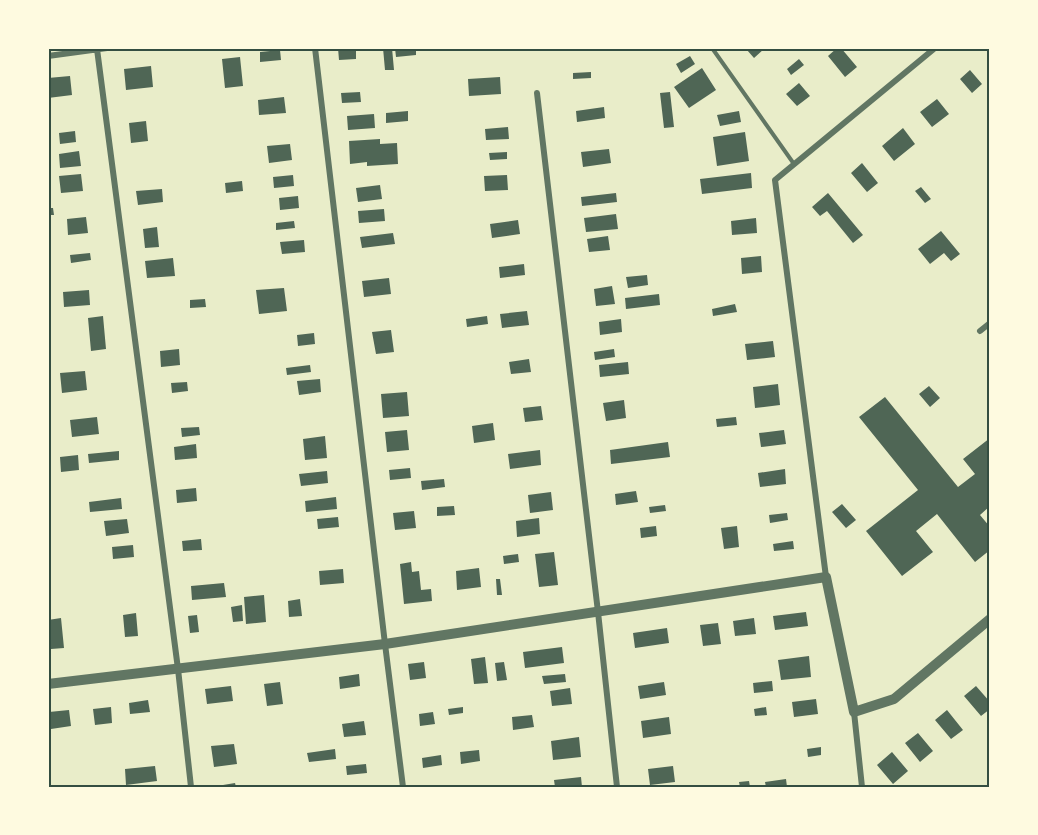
<svg xmlns="http://www.w3.org/2000/svg" width="1038" height="835" viewBox="0 0 1038 835" font-family="'Fira Sans',sans-serif">
<style>
.building{fill:#4f6655}
.lines{fill:none;stroke-linecap:round;stroke-linejoin:round}
.path{stroke:#344e41;stroke-width:3}
.service{stroke:#617663;stroke-width:4}
.minor{stroke:#617663;stroke-width:6}
.tertiary{stroke:#617663;stroke-width:10}
.neatline{fill:none;stroke:#344e41;stroke-width:2}
</style>
<rect width="100%" height="100%" fill="#e9edc9"/>
<path class="building" d="M338,48H356V59L339,60Z
M383,48H392L394,70H385Z
M395,48H416V55L396,57Z
M749,48H765L754,58L747,50Z
M837,48H841L857,67L845,77L828,56Z
M280,50L281,60L260,62V52Z
M690,56L695,64L681,73L676,64Z
M240,57L243,86L225,88L222,59Z
M799,59L804,65L791,75L787,69Z
M151,66L153,87L126,90L124,69Z
M702,68L716,90L689,108L674,87Z
M970,70L982,84L972,93L960,79Z
M591,72V78L573,79V73Z
M70,76L72,95L48,98V78Z
M500,77L501,94L469,96L468,79Z
M799,83L810,96L797,106L786,94Z
M360,92L361,102L342,103L341,93Z
M670,92L674,127L664,128L660,93Z
M284,97L286,113L259,115L258,100Z
M937,99L949,114L932,127L920,112Z
M604,107L605,118L577,122L576,111Z
M408,111V121L386,123V113Z
M739,111L741,122L720,126L717,115Z
M374,114L375,128L348,130L347,116Z
M146,121L148,141L131,143L129,123Z
M508,127L509,139L486,140L485,129Z
M903,128L915,144L894,161L882,146Z
M75,131L76,142L60,144L59,133Z
M745,132L749,161L717,166L713,137Z
M380,139V144L397,143L398,164L367,166V162L350,164L349,141Z
M290,144L292,160L269,163L267,146Z
M609,149L611,163L583,167L581,152Z
M79,151L81,166L60,168L59,154Z
M507,152V159L490,160L489,153Z
M862,163L878,183L867,192L851,173Z
M751,173L752,188L702,194L700,179Z
M81,174L83,191L61,193L59,176Z
M293,175L294,186L274,188L273,177Z
M507,175L508,190L485,191L484,176Z
M242,181L243,191L226,193L225,183Z
M380,185L382,199L358,202L356,188Z
M921,187L931,199L925,203L915,191Z
M162,189L163,202L138,205L136,191Z
M616,193L617,202L582,206L581,197Z
M828,193L863,235L853,243L827,211L820,216L812,207Z
M298,196L299,208L280,210L279,198Z
M48,208H53L54,215H48Z
M384,209L385,221L359,223L358,211Z
M616,214L618,229L586,232L584,218Z
M86,217L88,233L68,235L67,219Z
M756,218L757,233L732,235L731,221Z
M518,220L520,234L492,238L490,224Z
M294,221L295,228L276,230V223Z
M157,227L159,247L145,248L143,229Z
M941,231L960,254L951,261L944,253L930,264L918,249Z
M393,233L395,244L362,248L360,237Z
M608,236L610,250L589,252L587,239Z
M304,240L305,252L282,254L280,242Z
M90,253L91,260L71,263L70,255Z
M761,256L762,272L742,274L741,258Z
M173,258L175,276L147,278L145,261Z
M524,264L525,275L500,278L499,267Z
M647,275L648,285L628,288L626,277Z
M389,278L391,294L364,297L362,281Z
M612,286L615,304L596,306L594,289Z
M284,288L287,311L259,314L256,290Z
M89,290L90,305L64,307L63,292Z
M659,294L660,305L626,309L625,298Z
M205,299L206,307L190,308V300Z
M735,304L737,312L713,316L712,309Z
M527,311L529,325L502,328L500,314Z
M103,316L106,349L91,351L88,318Z
M487,316L488,324L467,327L466,319Z
M621,319L622,332L600,335L599,322Z
M391,330L394,352L376,354L372,332Z
M314,333L315,344L298,346L297,335Z
M773,341L775,357L747,360L745,344Z
M179,349L180,365L161,367L160,351Z
M614,349L615,357L595,360L594,352Z
M529,359L531,372L511,374L509,362Z
M628,362L629,374L600,377L599,365Z
M310,365L311,372L287,375L286,368Z
M85,371L87,390L62,393L60,373Z
M320,379L321,392L299,395L297,381Z
M187,382L188,391L172,393L171,383Z
M778,384L780,405L755,408L753,387Z
M929,386L940,398L930,407L919,394Z
M407,392L409,416L383,418L381,394Z
M885,397L958,487L975,474L963,459L990,438V506L980,515L990,527V550L975,562L937,514L916,531L933,552L902,576L866,531L918,490L859,417Z
M624,400L626,418L606,421L603,403Z
M541,406L543,420L525,422L523,408Z
M97,417L99,434L72,437L70,420Z
M736,417L737,425L717,427L716,419Z
M493,423L495,440L474,443L472,426Z
M199,427L200,435L182,437L181,428Z
M407,430L409,450L387,452L385,432Z
M784,430L786,444L761,447L759,433Z
M325,436L327,458L305,460L303,439Z
M668,442L670,457L611,464L610,450Z
M196,444L197,458L175,460L174,447Z
M540,450L541,465L510,469L508,454Z
M119,451V460L89,463L88,454Z
M78,455L79,470L61,472L60,457Z
M410,468L411,478L390,480L389,470Z
M785,469L786,484L760,487L758,473Z
M327,471L328,483L301,486L299,474Z
M444,479L445,487L422,490L421,481Z
M196,488L197,501L177,503L176,490Z
M636,491L638,502L616,505L615,494Z
M551,492L553,510L530,513L528,495Z
M336,497L337,509L306,512L305,501Z
M121,498L122,509L90,512L89,502Z
M842,504L856,520L846,528L832,512Z
M665,505L666,511L650,513L649,507Z
M454,506L455,515L437,516V507Z
M414,511L416,528L395,530L393,513Z
M787,513L788,520L770,523L769,515Z
M338,517L339,527L318,529L317,519Z
M539,518L540,534L517,537L516,521Z
M127,519L129,533L106,536L104,521Z
M656,526L657,536L641,538L640,528Z
M737,526L739,547L724,549L721,528Z
M201,539L202,550L183,551L182,541Z
M793,541L794,549L774,551L773,544Z
M133,545L134,557L113,559L112,547Z
M554,552L558,585L539,587L535,554Z
M518,554L519,562L504,564L503,556Z
M411,562L412,572L419,571L421,590L431,589L432,601L404,604L400,564Z
M479,568L481,587L457,590L456,571Z
M343,569L344,583L320,585L319,571Z
M496,579H500L502,595H497Z
M224,583L226,597L192,600L191,586Z
M264,595L266,622L246,624L244,597Z
M300,599L302,616L289,617L288,601Z
M242,605L243,621L233,622L231,607Z
M806,612L808,626L775,630L773,616Z
M136,613L138,636L125,637L123,615Z
M197,615L199,632L190,633L188,616Z
M61,618L64,648L51,649L48,620Z
M754,618L756,634L735,636L733,621Z
M718,623L721,644L703,646L700,625Z
M667,628L669,643L635,648L633,633Z
M562,647L564,663L525,668L523,652Z
M809,656L811,677L781,680L778,660Z
M485,657L488,683L474,684L471,659Z
M424,662L426,678L410,680L408,664Z
M504,662L507,680L497,681L495,663Z
M359,674L360,686L340,689L339,677Z
M565,674L566,682L544,684L542,676Z
M772,681L773,691L754,693L753,683Z
M280,682L283,704L267,706L264,684Z
M664,682L666,695L640,699L638,686Z
M231,686L233,701L207,704L205,689Z
M976,686L990,702V709L981,716L964,696Z
M570,688L572,704L552,706L550,691Z
M816,699L818,714L794,717L792,702Z
M148,700L150,712L130,714L129,703Z
M111,707L112,723L95,725L93,709Z
M463,707V713L449,715L448,709Z
M766,707L767,715L755,716L754,709Z
M69,710L71,726L51,729L49,712Z
M947,710L963,730L951,739L935,720Z
M433,712L435,724L420,726L419,714Z
M532,715L534,727L513,730L512,717Z
M669,717L671,734L643,738L641,721Z
M364,721L366,735L344,737L342,724Z
M918,733L933,751L920,762L905,743Z
M579,737L581,757L553,760L551,741Z
M234,744L237,764L214,767L211,746Z
M821,747V755L808,757L807,749Z
M335,749L336,759L309,762L307,753Z
M479,750L480,761L461,764L460,752Z
M892,752L908,771L893,784L877,765Z
M441,755L442,765L423,768L422,758Z
M366,764L367,773L347,775L346,766Z
M155,766L157,781L126,785L125,769Z
M673,766L675,782L650,785L648,769Z
M581,777L582,787H555L554,780Z
M786,779L787,787H766L765,782Z
M749,781L750,787H740L739,782Z
M235,783L236,787H217V786Z"/>
<g class="lines">
<path class="path" d="M989,573L990,574"/>
<path class="service" d="M712,48L794,164"/>
<path class="minor" d="M315,48L385,644L403,787
M97,49L178,669L191,787
M48,56L107,48
M537,93L598,612L617,787
M980,331L990,323
M826,577L775,180L935,48
M854,712L862,787"/>
<path class="tertiary" d="M48,684L385,644L826,577L854,712L894,699L990,619"/>
</g>
<rect width="1038" height="835" fill="none" stroke="#fefae0" stroke-width="99"/>
<rect x="50" y="50" width="938" height="736" class="neatline"/>
</svg>
